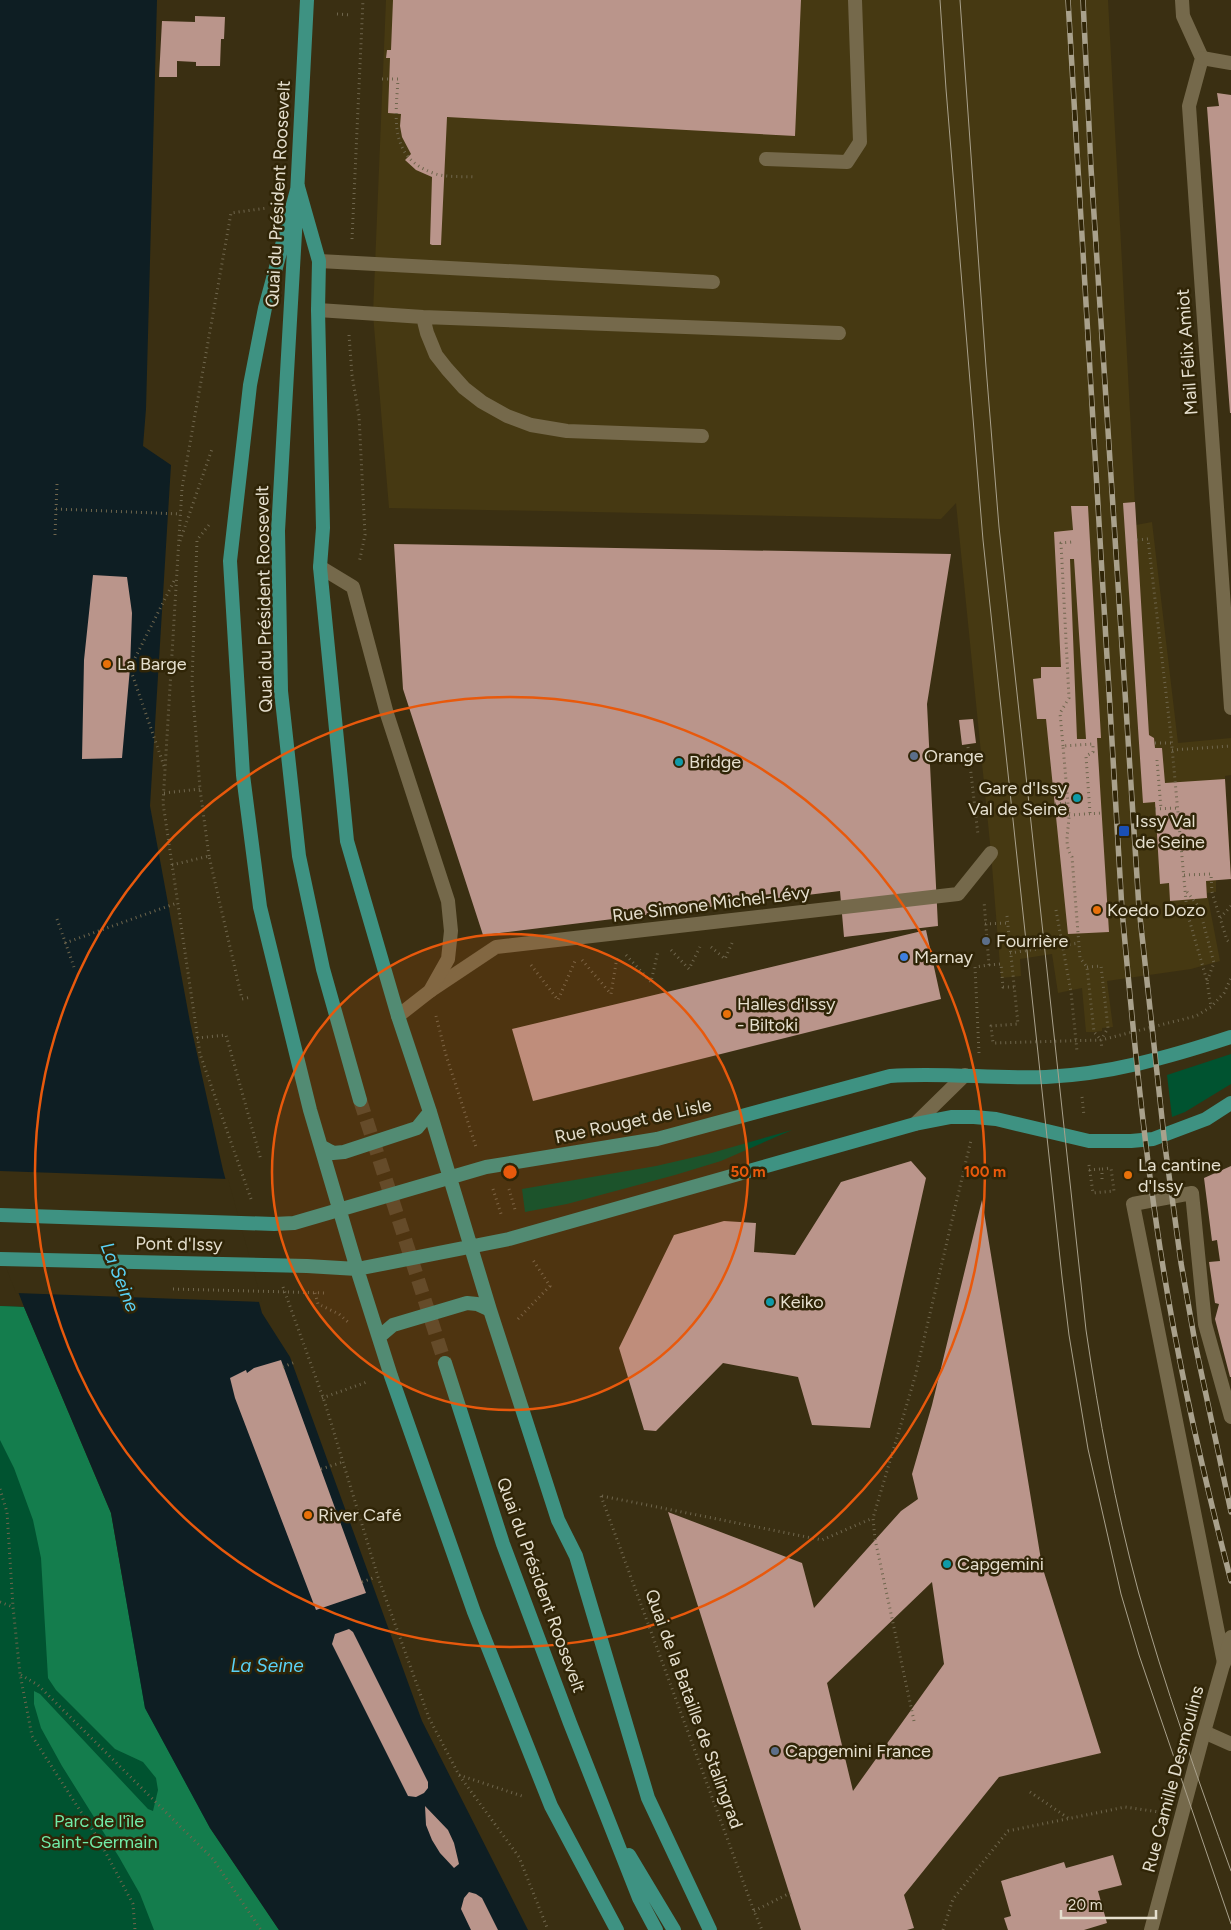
<svg xmlns="http://www.w3.org/2000/svg" width="1231" height="1930" viewBox="0 0 1231 1930" font-family="Figtree,sans-serif">
<style>
.built{fill:#463912}
.green{fill:#005330}
.forest{fill:#147d4d}
.water{fill:#0e1e23}
.pier{fill:#3a2f12}
.building{fill:#ba958b;fill-rule:evenodd}
.lines{fill:none;stroke-linecap:round;stroke-linejoin:round}
.primary-tunnel{stroke:#54492e;stroke-width:14;stroke-dasharray:14 7;stroke-linecap:butt}
.path{stroke:#6f664d;stroke-width:3;stroke-dasharray:1 4;stroke-linecap:butt}
.service{stroke:#75694b;stroke-width:14}
.pedestrian{stroke:#75694b;stroke-width:14}
.minor{stroke:#75694b;stroke-width:14}
.tertiary{stroke:#75694b;stroke-width:14}
.primary{stroke:#3e9282;stroke-width:14}
.tram{stroke:#a9a18c;stroke-width:1}
.rail-casing{stroke:#a9a18c;stroke-width:5.5}
.rail{stroke:#302507;stroke-width:4;stroke-dasharray:11;stroke-linecap:butt}
.ring{fill:none;stroke:#e8590c;stroke-width:2.5}
.food-dot{fill:#e8710a;stroke:#302507;stroke-width:2}
.service-dot{fill:#5c6f8a;stroke:#302507;stroke-width:2}
.culture-dot{fill:#0f9aa8;stroke:#302507;stroke-width:2}
.transit-dot{fill:#1a4fb4;stroke:#302507;stroke-width:2}
.shop-dot{fill:#3f7fe0;stroke:#302507;stroke-width:2}
.labels{text-anchor:middle;dominant-baseline:central;stroke-width:5;stroke-linejoin:round;paint-order:stroke}
.street-label{font-size:18px;fill:#e5dfce;stroke:#302507}
.poi-label{font-size:18px;fill:#e5dfce;stroke:#302507;text-anchor:start}
.park-label{font-size:18px;fill:#71eca8;stroke:#302507}
.water-label{font-size:19px;font-style:italic;fill:#5ad2f6;stroke:#302507}
.centre{fill:#e8590c;stroke:#302507;stroke-width:2.5}
.ring-label{font-size:15px;text-anchor:middle;font-weight:bold;fill:#e8590c;stroke:#302507;stroke-width:5;stroke-linejoin:round;paint-order:stroke}
</style>
<rect width="100%" height="100%" fill="#3a2f12"/>
<path class="built" d="M386,0H1108L1136,525L1152,522L1178,743L1231,738V775L1225,776L1231,879L1216,880V892L1207,893L1220,961L1191,969L1107,981L1113,1027L1102,1028V1031L1094,1032H1086L1082,988L1058,993L1052,954L1020,959L1021,976L1001,978L991,853L956,503L941,519L389,508L373,314Z"/>
<path class="green" d="M1231,1054V1084L1185,1112L1172,1117L1167,1075Z
M792,1130L721,1161L675,1175L567,1204L525,1212L522,1189L656,1166L708,1154Z
M0,1306L24,1307L210,1828L279,1930H0Z"/>
<path class="forest" d="M0,1306L24,1307L111,1513L145,1708L210,1828L279,1930H154L140,1894L119,1857L62,1766L41,1728L34,1704V1691L40,1694L148,1809L153,1811L158,1790L156,1778L143,1762L115,1749L56,1690L48,1678L41,1558L33,1520L14,1468L0,1440Z"/>
<path class="water" d="M0,0H157L146,409L143,446L171,465L150,806L190,1022L223,1170L262,1313L290,1357L422,1721L528,1930H279L210,1828L145,1708L111,1513L24,1307L0,1245Z"/>
<path class="pier" d="M0,1171L228,1179L262,1302L16,1293L0,1252Z"/>
<path class="building" d="M393,0H801L795,136L447,117L441,245H432L430,244L432,177L416,170L405,160L411,154L402,137L400,126L401,114L388,113L390,58H386L387,50H391Z
M195,16L225,17L224,39H221L220,66H196V62L177,61V77H159L162,21L195,22Z
M1217,93L1231,95V413H1230L1207,107L1219,106Z
M1135,502L1149,735L1154,738L1155,748H1162L1165,783L1225,779L1231,879L1206,881L1207,898L1170,901L1169,883L1160,884L1155,802L1143,803L1123,503Z
M1071,506H1088L1101,738H1097L1109,932L1068,934L1046,719H1037L1033,679L1041,678V667H1061L1054,532L1073,530ZM1070,559H1074L1086,739H1077Z
M394,544L951,554L927,704L938,926L844,937L840,891L483,935L403,689Z
M93,575L127,577L132,613L130,668L122,758L82,759L84,660Z
M973,719L976,743L962,745L959,720Z
M926,930L941,999L533,1101L512,1029Z
M911,1161L926,1178L870,1428L812,1425L798,1377L723,1363L656,1431L644,1430L619,1348L674,1235L724,1221L756,1223L754,1252L795,1255L841,1182Z
M1231,1166V1377H1230L1215,1319L1219,1304L1215,1303L1209,1262L1220,1261L1217,1240L1212,1241L1204,1178Z
M982,1200L1042,1566L1101,1753L999,1777L904,1895L914,1928L907,1930H801L668,1512L802,1563L814,1608L901,1511L918,1499L912,1474L932,1405ZM932,1582L944,1664L853,1791L827,1683Z
M281,1360L366,1593L316,1610L235,1398L230,1378L246,1370L247,1373L254,1368Z
M349,1629L353,1632L428,1782V1788L424,1793L416,1797L408,1796L332,1644L335,1634Z
M425,1806L448,1830L454,1843L459,1864L454,1868L440,1853L432,1840L426,1825Z
M1113,1855L1122,1885L1098,1891L1107,1923L1084,1930H1008L1004,1918L1011,1916L1001,1881L1064,1862L1066,1868Z
M469,1892L476,1894L482,1898L498,1930H471L461,1909L464,1898Z"/>
<g class="lines">
<path class="primary-tunnel" d="M360,1100L445,1363"/>
<path class="path" d="M337,14L351,15
M382,79H398C396,117 388,157 433,173C446,178 462,176 476,177
M352,239L363,0
M349,335L352,375L359,416L365,535L359,563
M56,509L181,514
M55,535L57,484
M1137,540L1148,539L1171,736L1187,912L1207,981L1211,1007
M180,541L212,449
M1155,743H1172
M1063,746L1060,713L1069,698L1061,543L1072,542
M968,747L978,835
M1172,750L1231,746
M1157,760L1161,809
M164,766L130,668L175,579
M164,793L200,789
M1055,804L1068,803
M1155,809L1178,808
M1090,813L1086,756L1093,752V744L1063,746L1069,815C1069,831 1063,843 1072,857L1080,958L1087,967L1094,1032L1100,1039
M1069,815L1102,813
M209,856L200,789L192,682L197,540L209,525
M172,865L209,856L242,999L251,997
M1184,875L1211,874L1212,892L1220,918
M1187,892L1199,907L1214,963L1207,981
M1231,906L1220,918L1227,940L1231,944
M1056,910L1071,992L1077,1051
M1007,916L1018,1024L991,1026L993,1043L1101,1040L1196,1016L1211,1007L1224,993L1231,978
M57,919L74,967
M985,924L1008,923
M65,943L177,903
M711,947L725,959L732,943
M671,950L689,969L700,947
M1010,953L1079,943
M626,955L651,982L658,951
M582,960L611,994L617,957
M531,965L558,1000L575,961
M989,965L1001,964L1003,987H1014
M1087,967L1101,966L1108,1028L1101,1040L1102,1049
M436,1016L446,1055L476,1147
M197,1038L226,1035L261,1160
M979,1053L975,967L989,965L984,901
M1082,1097L1084,1116
M1089,1165L1093,1193L1114,1191L1111,1168
M1089,1170L1101,1169V1172
M1102,1179V1169L1111,1168
M493,1189L502,1217
M509,1189L516,1213
M251,1199L200,1054L163,803L182,488L231,213L267,208
M283,1287L325,1403L378,1577L429,1718L459,1775L519,1857L548,1930
M173,1289L327,1293
M315,1293L318,1304L339,1314L348,1322
M518,1319L550,1286L533,1260
M283,1367L295,1362
M322,1398L367,1382
M321,1469L343,1462
M0,1489L7,1512L13,1607L20,1674L32,1736L99,1840L133,1904L135,1930
M601,1496L754,1911L762,1930
M602,1496L822,1540L873,1518
M362,1582L373,1578
M0,1602L13,1607
M21,1675L38,1685L213,1859L261,1930
M914,1721L875,1539L873,1518L915,1377L971,1140
M459,1775L522,1796
M1030,1792L1068,1818
M754,1911L790,1893
M943,1930L953,1899L1008,1831L1125,1807L1159,1812"/>
<path class="service" d="M1182,0L1183,16L1202,58L1189,106L1231,708
M766,159L847,162L860,142L855,0
M319,261L713,282
M318,310L423,317L839,333
M423,317L427,333L436,355L447,369L464,388L482,402L507,416L531,425L567,431L702,436
M915,1124L965,1075
M1224,1663L1133,1204L1192,1193L1205,1324L1231,1417
M1204,1732L1231,1744"/>
<path class="pedestrian" d="M430,991L496,947L958,894L991,853"/>
<path class="minor" d="M1202,58L1231,63
M320,567L353,587L387,714L448,901L451,931L448,959L430,991L398,1016"/>
<path class="tertiary" d="M1151,1930L1204,1732L1231,1637"/>
<path class="primary" d="M298,186L265,308L250,385L230,561L243,775L260,907L310,1110L357,1269L391,1376L474,1612L551,1806L617,1930
M298,187L319,261L318,310L323,528L320,567L347,841L398,1016L430,1112L490,1310L558,1520L576,1556L648,1798L710,1930
M297,194L307,0
M296,215L278,531L281,691L299,856L323,969L360,1100
M322,1147L333,1153L344,1152L417,1128L430,1112
M0,1215L274,1224L294,1223L486,1167L657,1139L890,1076C942,1072 994,1079 1046,1077C1110,1074 1170,1057 1231,1037
M0,1259L307,1266L357,1269L509,1239L915,1124L951,1117H974L996,1119L1089,1141H1131L1153,1139L1206,1119L1231,1103
M379,1337L393,1325L467,1303L477,1304L490,1310
M445,1363L503,1544L570,1723L639,1898L656,1930
M629,1855L674,1930"/>
<path class="tram" d="M940,0L946,89L983,540L1062,1277L1069,1335L1088,1449L1121,1594L1139,1655L1231,1924
M960,0L986,367L999,527L1086,1330C1099,1418 1115,1505 1138,1590C1164,1685 1198,1779 1231,1871"/>
<g class="rail-casing">
<path id="rail" d="M1068,0L1122,910C1133,1030 1144,1149 1163,1267C1180,1373 1204,1478 1231,1581
M1083,0L1091,168L1139,908L1165,1146L1181,1263L1196,1348L1231,1512"/>
</g>
<use href="#rail" class="rail"/>
</g>
<circle cx="510" cy="1172" r="238" fill="#e8590c" fill-opacity=".12"/>
<g class="ring">
<circle cx="510" cy="1172" r="238"/>
<circle cx="510" cy="1172" r="475"/>
</g>
<g class="food-dot">
<circle cx="107" cy="664" r="5"/>
<circle cx="1097" cy="910" r="5"/>
<circle cx="727" cy="1014" r="5"/>
<circle cx="1128" cy="1175" r="5"/>
<circle cx="308" cy="1515" r="5"/>
</g>
<g class="service-dot">
<circle cx="914" cy="756" r="5"/>
<circle cx="986" cy="941" r="5"/>
<circle cx="775" cy="1751" r="5"/>
</g>
<g class="culture-dot">
<circle cx="679" cy="762" r="5"/>
<circle cx="1077" cy="798" r="5"/>
<circle cx="770" cy="1302" r="5"/>
<circle cx="947" cy="1564" r="5"/>
</g>
<rect class="transit-dot" x="1118" y="825" width="12" height="12" rx="2.5"/>
<circle class="shop-dot" cx="904" cy="957" r="5"/>
<g class="labels">
<g class="street-label">
<text transform="translate(278 194) rotate(-87)">Quai du Président Roosevelt</text>
<text transform="translate(1187 352) rotate(-94)">Mail Félix Amiot</text>
<text transform="translate(264 599) rotate(-91)">Quai du Président Roosevelt</text>
<text transform="translate(711 904) rotate(-7)">Rue Simone Michel-Lévy</text>
<text transform="translate(633 1121) rotate(-12)">Rue Rouget de Lisle</text>
<text transform="translate(179 1244) rotate(1)">Pont d'Issy</text>
<text transform="translate(541 1585) rotate(70)">Quai du Président Roosevelt</text>
<text transform="translate(694 1709) rotate(70)">Quai de la Bataille de Stalingrad</text>
<text transform="translate(1173 1779) rotate(-75)">Rue Camille Desmoulins</text>
</g>
<g class="poi-label">
<text x="117" y="664">La Barge</text>
<text x="924" y="756">Orange</text>
<text x="689" y="762">Bridge</text>
<text x="1067" y="788" text-anchor="end">Gare d'Issy<tspan x="1067" dy="21">Val de Seine</tspan></text>
<text x="1135" y="821">Issy Val<tspan x="1135" dy="21">de Seine</tspan></text>
<text x="1107" y="910">Koedo Dozo</text>
<text x="996" y="941">Fourrière</text>
<text x="914" y="957">Marnay</text>
<text x="737" y="1004">Halles d'Issy<tspan x="737" dy="21">- Biltoki</tspan></text>
<text x="1138" y="1165">La cantine<tspan x="1138" dy="21">d'Issy</tspan></text>
<text x="780" y="1302">Keiko</text>
<text x="318" y="1515">River Café</text>
<text x="957" y="1564">Capgemini</text>
<text x="785" y="1751">Capgemini France</text>
</g>
<g class="park-label">
<text x="99" y="1821">Parc de l'île<tspan x="99" dy="21">Saint-Germain</tspan></text>
</g>
<g class="water-label">
<text transform="translate(120 1277) rotate(68)">La Seine</text>
<text x="267" y="1665">La Seine</text>
</g>
</g>
<circle cx="510" cy="1172" r="8" class="centre"/>
<g class="ring-label">
<text x="748" y="1177">50 m</text>
<text x="985" y="1177">100 m</text>
</g>
<path d="M1061 1910v8h95v-8" fill="none" stroke="#e5dfce" stroke-width="2.5"/>
<text x="1068" y="1910" font-size="15" fill="#e5dfce" stroke="#302507" stroke-width="4" paint-order="stroke">20 m</text>
</svg>
